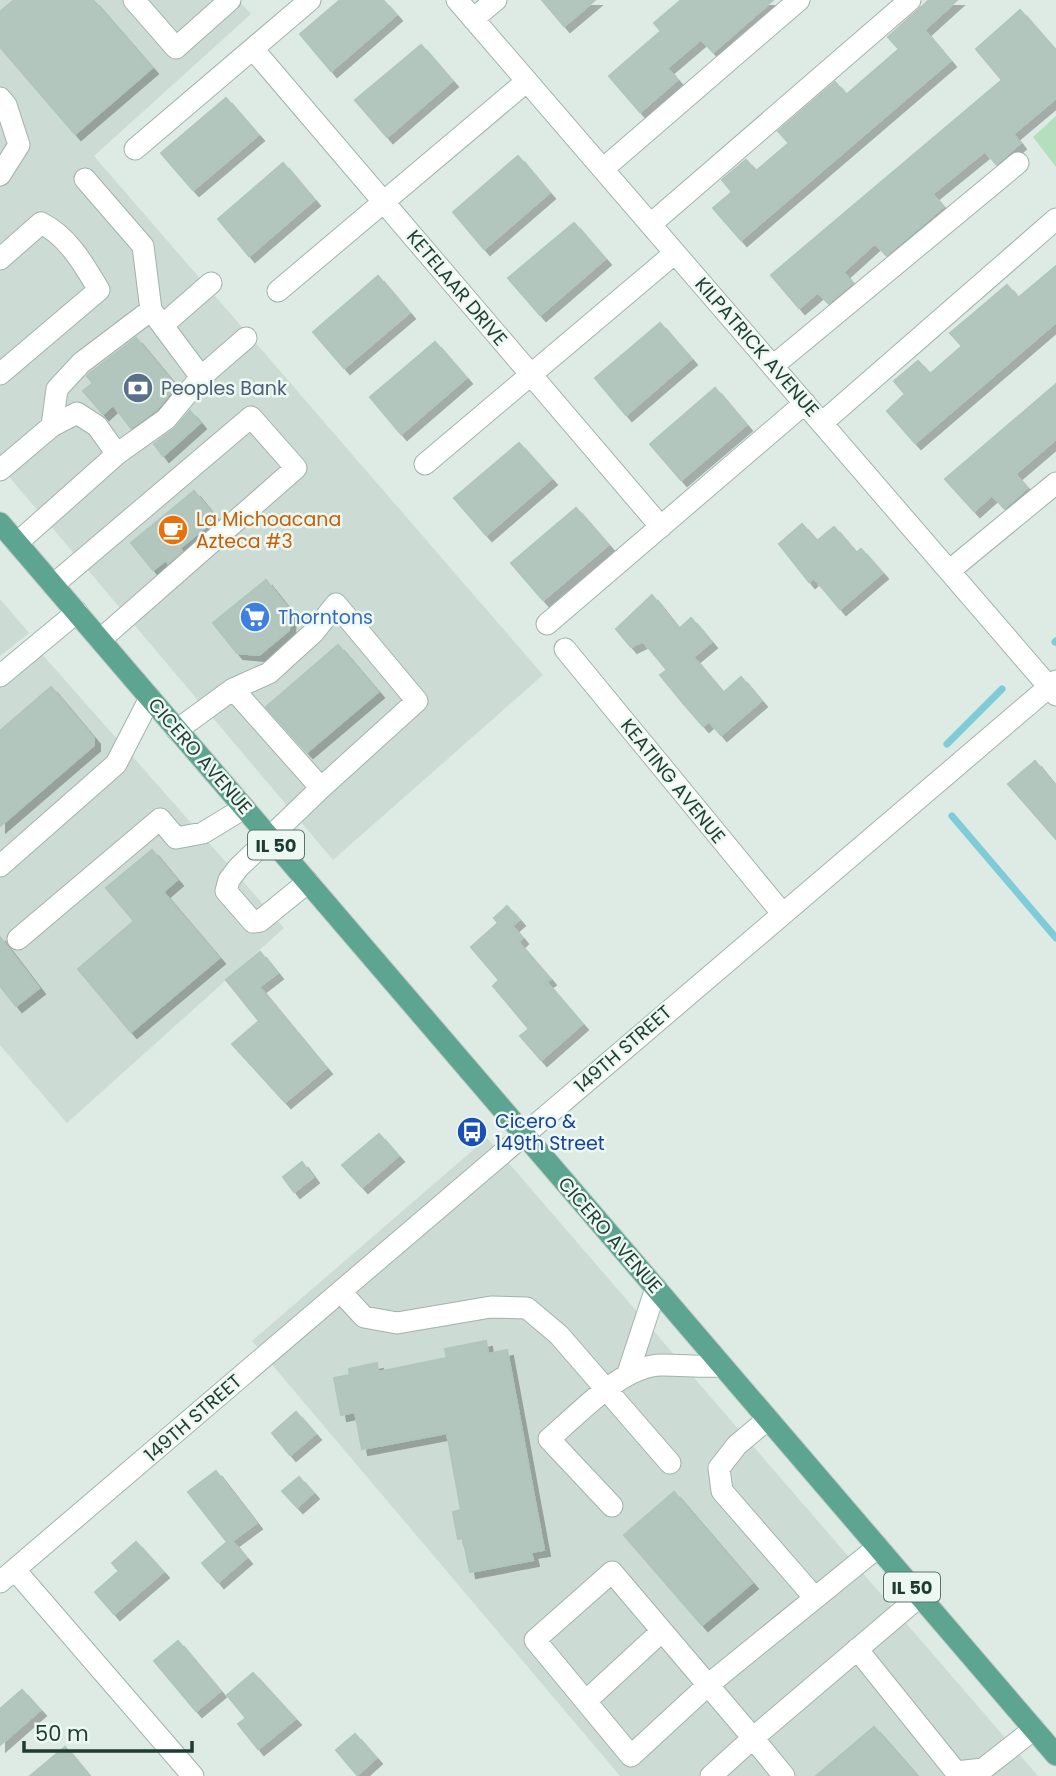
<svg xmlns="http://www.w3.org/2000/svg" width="1056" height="1776" viewBox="0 0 1056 1776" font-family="Poppins,sans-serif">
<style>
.built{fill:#ccdbd4}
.green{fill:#b4dfbf}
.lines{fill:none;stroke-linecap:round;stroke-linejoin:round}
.stream{stroke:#7fcbd7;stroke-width:7}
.building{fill:#b3c6be;stroke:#b0c5bc;stroke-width:2;filter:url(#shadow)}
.minor-casing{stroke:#a1b3ac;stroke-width:23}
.major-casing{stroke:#c0c8c6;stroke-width:23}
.minor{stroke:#fff;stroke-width:21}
.major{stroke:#5da591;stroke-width:21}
.labels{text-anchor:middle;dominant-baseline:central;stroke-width:5;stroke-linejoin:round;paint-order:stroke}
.shield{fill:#eef8f3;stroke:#5c746d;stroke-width:2}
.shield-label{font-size:18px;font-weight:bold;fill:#1e3c33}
.street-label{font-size:19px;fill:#1e3c33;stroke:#eef8f3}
.service-label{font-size:19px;fill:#4e5e75;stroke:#eef8f3;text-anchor:start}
.food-label{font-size:19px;fill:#c56008;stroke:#eef8f3;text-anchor:start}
.shop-label{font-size:19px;fill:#366cbe;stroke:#eef8f3;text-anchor:start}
.transit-label{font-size:19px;fill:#164399;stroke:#eef8f3;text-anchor:start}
</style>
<defs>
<filter id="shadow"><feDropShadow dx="6" dy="6" stdDeviation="0" flood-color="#0004"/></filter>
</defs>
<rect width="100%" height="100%" fill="#deebe5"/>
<path class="built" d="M0,0H238L251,14L94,156L543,675L333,860L0,466Z
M0,599L29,633L0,656Z
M41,653L284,928L67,1123L0,1045V687Z
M487,1138L1038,1776H620L252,1341Z"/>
<path class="green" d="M1056,116V167L1033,137Z"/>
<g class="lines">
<path class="stream" d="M1055,642L1056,641
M947,744L1002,689
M952,816L1056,938"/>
</g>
<path class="building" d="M14,0H93L152,68L75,134L0,47V12Z
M340,0H383L396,15L331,71L300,34Z
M542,0H595L564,26Z
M681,0H773L713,52L701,39L667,68L677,80L640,112L609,76L661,31L654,23Z
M929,0H957L924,30L950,61L741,240L713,208L732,192L722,180L746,160L756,171L789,143L778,131L835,82L846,95L899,49L888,37Z
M1020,10L1056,51V98L1013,134L1020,143L996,164L985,151L932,194L943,207L886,255L875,243L843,272L852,283L828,303L818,292L799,308L771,275L1002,80L976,49Z
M421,45L452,81L387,137L355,100Z
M226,98L258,135L193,190L161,153Z
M518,156L549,193L484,249L453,212Z
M283,163L314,200L249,256L218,219Z
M574,223L605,259L540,315L508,278Z
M1056,266V322L915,443L887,411L905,394L894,381L918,361L930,374L962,346L950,333L974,313L1007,285L1018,298Z
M378,276L409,313L344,368L313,332Z
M660,323L691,359L626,415L595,378Z
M136,338L176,386L157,409L131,428L113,405L103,414L83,391L93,383L87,376L90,373Z
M435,342L466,378L401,434L370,397Z
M1056,384V439L1015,474L1027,488L1004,508L992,495L974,511L945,479Z
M715,388L746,425L681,480L650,444Z
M190,411L200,423L163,456L154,444L174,429Z
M519,443L551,479L486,535L454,498Z
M194,491L216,518L180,548L182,551L168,563L166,560L153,570L131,543Z
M576,508L608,545L543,600L511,563Z
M802,524L817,541L834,527L856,553L861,549L882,573L840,609L814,578L809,582L779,544Z
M266,580L290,610L289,630L259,655L237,653L213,623Z
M652,595L679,629L691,618L711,642L693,657L723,693L741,677L761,701L721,735L709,721L703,726L683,703L660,675L667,670L643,641L631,647L616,629Z
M338,645L378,692L307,752L266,707Z
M51,687L94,738V745L0,826V731Z
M1035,761L1056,787V839L1008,784Z
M152,850L177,880L163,892L219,958L131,1032L78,969L134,921L106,888Z
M507,906L519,920L512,926L522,938L518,942L550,979L546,982L582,1024L541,1060L520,1036L529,1029L493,986L499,980L471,947L498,923L494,918Z
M0,937L39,988L16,1006L0,986Z
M260,952L277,973L259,987L326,1068L285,1102L232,1044L259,1021L226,980Z
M379,1134L398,1156L362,1187L342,1165Z
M302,1162L313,1177L294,1192L283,1177Z
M486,1341L488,1354L507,1350L544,1550L531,1552L533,1560L470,1572L463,1538L458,1539L453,1512L461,1510L447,1433L362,1449L355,1412L341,1415L334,1378L350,1375L349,1369L377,1363L378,1372L447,1358L445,1349Z
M296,1412L315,1434L290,1455L272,1433Z
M216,1471L256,1523L232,1541L246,1558L218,1582L202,1563L227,1542L188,1492Z
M299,1477L313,1493L297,1507L282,1491Z
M674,1492L752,1583L702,1625L624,1535Z
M136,1542L163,1572L114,1614L95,1592L119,1571L112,1563Z
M178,1641L220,1691L196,1711L154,1661Z
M253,1673L295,1719L258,1749L238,1724L246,1718L227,1695Z
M22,1690L40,1710L0,1745V1709Z
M874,1727L917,1776H816Z
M355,1734L376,1758L357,1775L336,1750Z
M65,1747L89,1776H30Z"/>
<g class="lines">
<g class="minor-casing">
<path id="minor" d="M134,0L176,48L230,0
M457,0L1056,695
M473,19L496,0
M253,49L661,527
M0,98L6,105L19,145L0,175
M135,149L310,0
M603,169L799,0
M85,179L143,246L151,310
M651,224L910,0
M0,259L41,223C68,236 84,265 99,290L0,374
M278,291L527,81
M164,324L211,283
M773,366L1018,163
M201,377L246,338
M822,423L1056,219
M52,426L57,389L81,363L151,310L201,377L166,419L117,454
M425,464L675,253
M0,470L52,426L77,413L97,426L117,454L17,543
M949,571L1056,483
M53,585L251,417L296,468L100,640
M547,624L805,403
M565,649L782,913
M0,676L77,612
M233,689L269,673L314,632L336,604L417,701L321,788
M177,730L233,689L321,788L238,868L229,880L226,891L253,922L260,921L308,882
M0,866L116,764L150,698
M18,939L160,819L176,838L203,833L244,808
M341,1292L364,1317L397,1323L491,1307L527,1308L559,1335L670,1463
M628,1373L656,1288
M768,1419L737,1445L719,1468L722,1491L815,1598
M612,1506L549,1439C579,1414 622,1365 662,1365C682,1365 702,1367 722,1366
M15,1570L193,1776
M0,1582L1056,681
M857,1649L956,1772L983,1769L1034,1729
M586,1701L662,1631
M711,1776L753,1738C706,1683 659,1627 612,1572L535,1640L631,1756L708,1685L878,1547
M784,1776L753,1738L920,1596"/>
</g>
<g class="major-casing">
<path id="major" d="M0,523L1056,1755"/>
</g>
<use href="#minor" class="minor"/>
<use href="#major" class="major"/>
</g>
<defs>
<g id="bank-disc" transform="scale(1.575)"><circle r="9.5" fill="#5c6f8a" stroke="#eef8f3"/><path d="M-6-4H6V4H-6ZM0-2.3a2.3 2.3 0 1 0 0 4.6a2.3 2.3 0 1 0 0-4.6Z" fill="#fff"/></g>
<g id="cafe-disc" transform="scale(1.575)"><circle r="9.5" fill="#e8710a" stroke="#eef8f3"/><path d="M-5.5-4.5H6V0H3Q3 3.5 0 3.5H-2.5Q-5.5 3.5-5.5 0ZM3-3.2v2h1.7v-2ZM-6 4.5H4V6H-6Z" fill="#fff"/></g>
<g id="supermarket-disc" transform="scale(1.575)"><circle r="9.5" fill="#3f7fe0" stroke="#eef8f3"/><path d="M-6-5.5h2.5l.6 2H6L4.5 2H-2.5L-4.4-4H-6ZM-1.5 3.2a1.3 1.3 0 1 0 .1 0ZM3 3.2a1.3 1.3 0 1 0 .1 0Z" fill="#fff"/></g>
<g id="bus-disc" transform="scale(1.575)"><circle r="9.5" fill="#1a4fb4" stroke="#eef8f3"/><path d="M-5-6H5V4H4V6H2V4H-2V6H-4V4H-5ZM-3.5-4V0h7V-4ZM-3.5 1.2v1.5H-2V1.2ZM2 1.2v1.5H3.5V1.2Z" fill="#fff"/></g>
</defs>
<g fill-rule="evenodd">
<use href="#bank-disc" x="138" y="388"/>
<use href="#cafe-disc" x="173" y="530"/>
<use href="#supermarket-disc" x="255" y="617"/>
<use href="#bus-disc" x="472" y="1132"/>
</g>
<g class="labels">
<g class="shield">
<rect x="248" y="830.5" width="56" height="29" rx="5"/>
<rect x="884" y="1572.5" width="56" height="29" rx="5"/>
</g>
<g class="shield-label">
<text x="276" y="845">IL 50</text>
<text x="912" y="1587">IL 50</text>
</g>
<g class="street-label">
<text transform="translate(457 288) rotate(50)">KETELAAR DRIVE</text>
<text transform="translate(757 347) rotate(49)">KILPATRICK AVENUE</text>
<text transform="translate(200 756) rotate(49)">CICERO AVENUE</text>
<text transform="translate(673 781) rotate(51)">KEATING AVENUE</text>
<text transform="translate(623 1049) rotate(-41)">149TH STREET</text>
<text transform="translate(610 1235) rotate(49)">CICERO AVENUE</text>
<text transform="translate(193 1418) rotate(-41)">149TH STREET</text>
</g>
<g class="service-label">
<text x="161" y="388">Peoples Bank</text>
</g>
<g class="food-label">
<text x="196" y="519">La Michoacana<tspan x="196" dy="22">Azteca #3</tspan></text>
</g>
<g class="shop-label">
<text x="278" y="617">Thorntons</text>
</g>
<g class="transit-label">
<text x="495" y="1121">Cicero &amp;<tspan x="495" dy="22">149th Street</tspan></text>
</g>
</g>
<path d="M24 1741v10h168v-10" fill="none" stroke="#1e3c33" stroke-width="3.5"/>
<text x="35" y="1741" font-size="21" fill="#1e3c33" stroke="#eef8f3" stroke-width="5" paint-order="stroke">50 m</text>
</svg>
